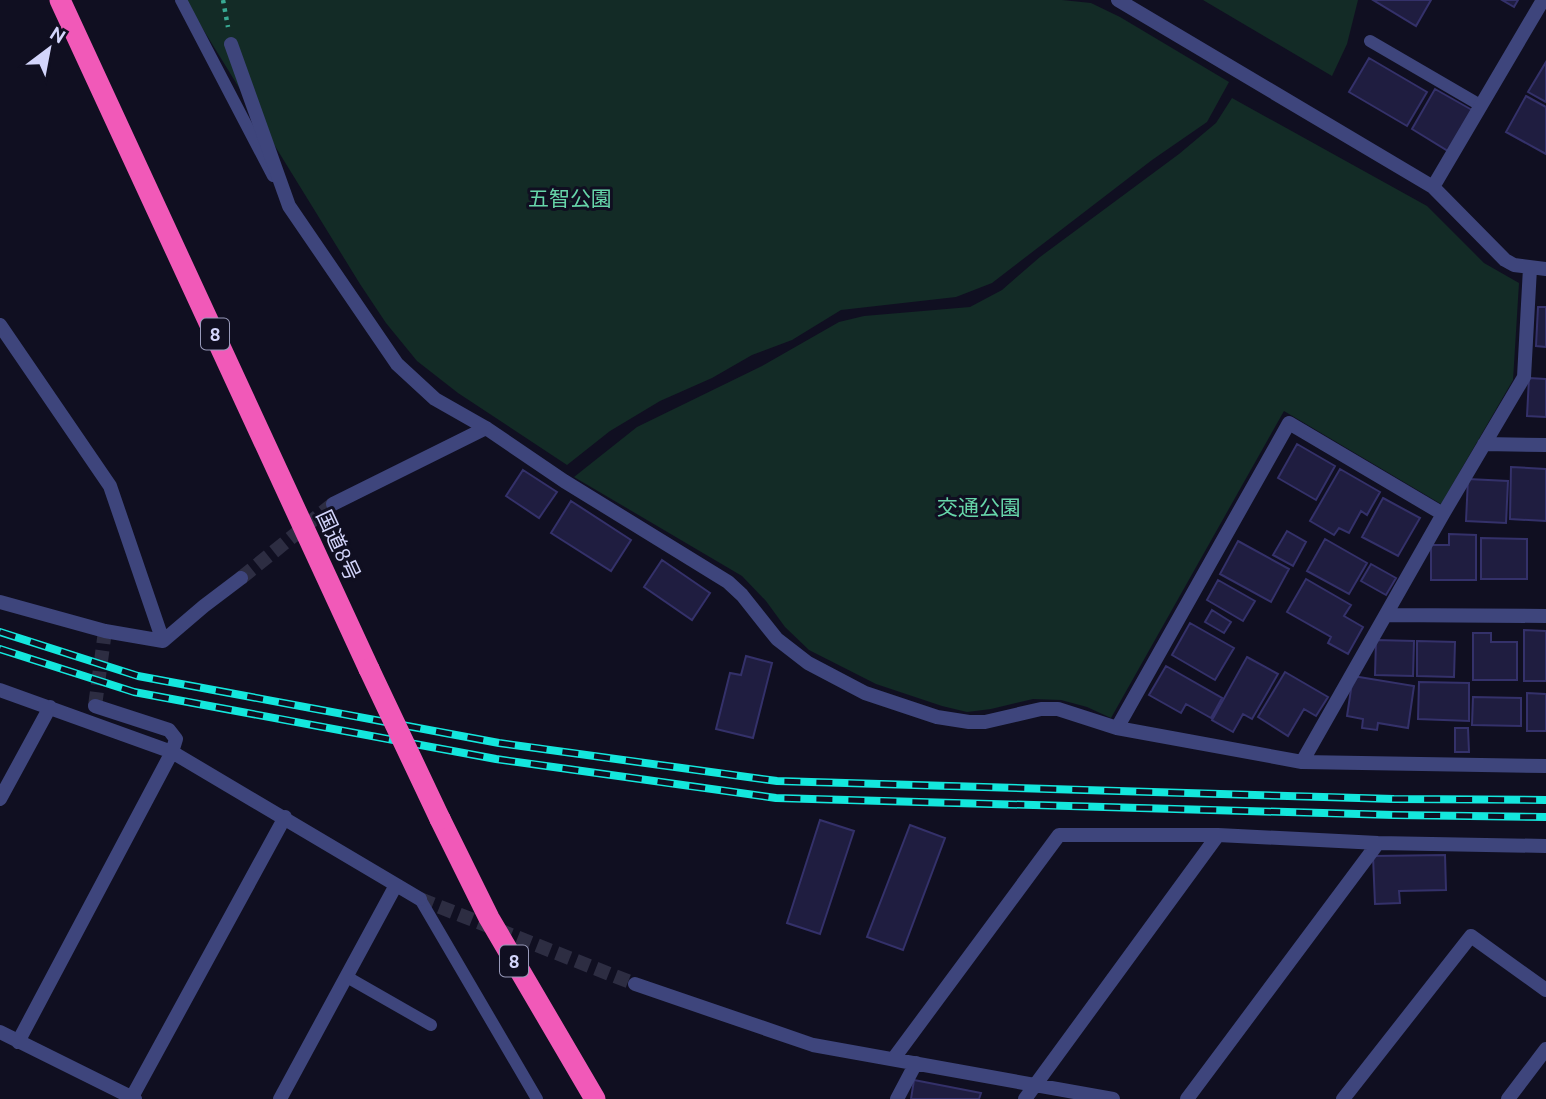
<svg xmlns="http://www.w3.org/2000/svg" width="1546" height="1099" viewBox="0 0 1546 1099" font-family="Ubuntu,'Noto Sans JP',sans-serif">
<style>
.green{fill:#132b26}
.building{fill:#1f1d40;stroke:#34316a;stroke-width:2}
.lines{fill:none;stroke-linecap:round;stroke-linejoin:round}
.street-tunnel{stroke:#2d2d42;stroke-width:14;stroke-dasharray:14 7;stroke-linecap:butt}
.path{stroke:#39aa93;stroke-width:4.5;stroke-dasharray:3.5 5;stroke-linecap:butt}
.lane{stroke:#3e457c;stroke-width:12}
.street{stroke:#3e457c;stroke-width:14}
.highway{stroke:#f159b8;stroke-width:21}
.rail-casing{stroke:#14e7dd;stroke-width:8}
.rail{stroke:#100f21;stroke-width:5;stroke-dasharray:16;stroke-linecap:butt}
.highway-bridge{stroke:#f159b8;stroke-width:21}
.labels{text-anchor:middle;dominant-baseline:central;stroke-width:6;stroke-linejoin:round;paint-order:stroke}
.shield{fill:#100f21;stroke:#989aba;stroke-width:2}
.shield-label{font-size:19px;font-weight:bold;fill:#d3d5fb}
.park-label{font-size:21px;fill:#66d5a9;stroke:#100f21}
.street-label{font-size:21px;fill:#d3d5fb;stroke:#100f21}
</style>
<rect width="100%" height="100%" fill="#100f21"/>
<path class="green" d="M185,0H1062L1091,3L1120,17L1229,82L1207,122L1152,160L992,283L956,297L841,310L792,340L752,355L712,378L660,401L610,431L567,465L458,393L417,361L386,323L360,284Z
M1203,0H1358L1347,44L1332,76Z
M1232,98L1427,206L1484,263L1519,283L1513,380L1441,504L1284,411L1111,718L1087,707L1061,700L1033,699L991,709L967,712L942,706L876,684L809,650L785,627L766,601L742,576L574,477L637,427L762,366L839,322L864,316L970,307L1002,290L1040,257L1179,154L1216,123Z"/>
<path class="building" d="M1373,0H1431L1416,26Z
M1502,0H1518L1514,7Z
M1369,58L1427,92L1407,126L1349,92Z
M1546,62V102L1528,92Z
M1435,89L1472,110L1448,151L1412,129Z
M1526,96L1546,107V154L1506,132Z
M1538,307H1546V347L1536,346Z
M1529,378L1546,379V417L1527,416Z
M1297,444L1335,466L1316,500L1278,478Z
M1511,467L1546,469V521L1510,519Z
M1340,469L1380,492L1367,515L1361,511L1349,533L1339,528L1334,535L1310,521Z
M523,470L557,492L539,518L506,496Z
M1468,479L1508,481L1506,523L1466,521Z
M1383,498L1420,518L1398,556L1362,537Z
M571,501L631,540L611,571L551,533Z
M1287,531L1306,542L1293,566L1273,555Z
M1449,534L1476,535V580H1431V545H1449Z
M1481,538L1527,539V579H1481Z
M1325,539L1367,563L1349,594L1307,571Z
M1238,541L1289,569L1271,602L1220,574Z
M662,560L710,593L692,620L644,587Z
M1371,564L1396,578L1386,595L1361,581Z
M1306,579L1351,605L1344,616L1363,627L1348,654L1328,643L1331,637L1287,612Z
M1218,580L1255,601L1243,621L1207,600Z
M1212,610L1231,622L1224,633L1205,622Z
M1190,623L1234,648L1215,680L1172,655Z
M1524,630L1546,631V681H1524Z
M1473,633H1491V642H1517V680H1473Z
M1376,640L1414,641L1413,676L1375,675Z
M1417,641L1455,642L1454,677L1417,676Z
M746,656L772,663L753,738L716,729L730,673L741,675Z
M1247,657L1278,674L1252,719L1243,714L1233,732L1212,720Z
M1166,666L1222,698L1211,718L1186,704L1181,713L1149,695Z
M1285,672L1328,697L1316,716L1304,709L1288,736L1258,717Z
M1353,676L1414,686L1408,728L1378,723L1377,730L1362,728L1363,719L1347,716Z
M1419,682L1469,683V721L1418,719Z
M1527,693L1546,694V731H1527Z
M1473,697L1521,698V726L1472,725Z
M1455,728H1468L1469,752H1455Z
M820,820L854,831L820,934L787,923Z
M910,825L945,838L903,950L867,937Z
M1445,855L1446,890L1399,891L1400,903L1375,904L1373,856Z
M914,1080L981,1093L979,1099H911Z"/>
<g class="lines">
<path class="street-tunnel" d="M241,578L333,504
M95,706L105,631
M420,899L635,984"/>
<path class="path" d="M223,0L228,27"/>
<path class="lane" d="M181,0L273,176
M1370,41L1480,105
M420,899L537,1099
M347,977L431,1025"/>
<path class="street" d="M1118,0L1433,187L1505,260L1514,265L1546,269
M231,44L289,206L397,364L435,399L486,428L564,481L728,582L742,595L777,639L808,663L865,693L937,717L969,722H985L1041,709H1058L1117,728L1302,762L1546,766
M1433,187L1543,0
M0,325L110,486L163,641L105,631L0,602
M1484,444L1546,445
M333,504L486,428
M1386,615L1546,616
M163,641L204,606L241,578
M0,690L172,752L420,899
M1117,728L1289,423L1443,514
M1302,762L1443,514L1524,377L1530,268
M0,799L50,707
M635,984L813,1045L1113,1099
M0,1032L135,1099
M18,1042L172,752L176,739L169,730L95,706
M894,1058L1059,835H1218L1378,843L1546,846
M132,1097L285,817
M280,1099L396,885
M897,1099L916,1063
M1025,1099L1218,835
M1187,1099L1378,843
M1343,1099L1471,936L1546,990
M1508,1099L1546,1049"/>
<path class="highway" d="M60,0L369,669
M440,819L489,918L595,1099"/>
<g class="rail-casing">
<path id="rail" d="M0,632L138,676L499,743L777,781L1394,799L1546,800
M0,649L134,692L496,759L776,798L1394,815L1546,817"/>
</g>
<use href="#rail" class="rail"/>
<path class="highway-bridge" d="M369,669L440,819"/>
</g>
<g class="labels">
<g class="shield">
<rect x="201" y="318.5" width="28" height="31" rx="5"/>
<rect x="500" y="945.5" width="28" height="31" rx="5"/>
</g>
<g class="shield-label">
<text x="215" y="334">8</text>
<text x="514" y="961">8</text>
</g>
<g class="park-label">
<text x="570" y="198">五智公園</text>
<text x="979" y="507">交通公園</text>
</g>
<g class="street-label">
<text transform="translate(339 545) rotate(65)">国道8号</text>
</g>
</g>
<g transform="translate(49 49) rotate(32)" stroke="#100f21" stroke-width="5" paint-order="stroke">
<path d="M0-5L12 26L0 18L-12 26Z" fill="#d3d5fb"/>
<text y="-10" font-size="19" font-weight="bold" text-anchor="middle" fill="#d3d5fb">N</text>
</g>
</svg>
